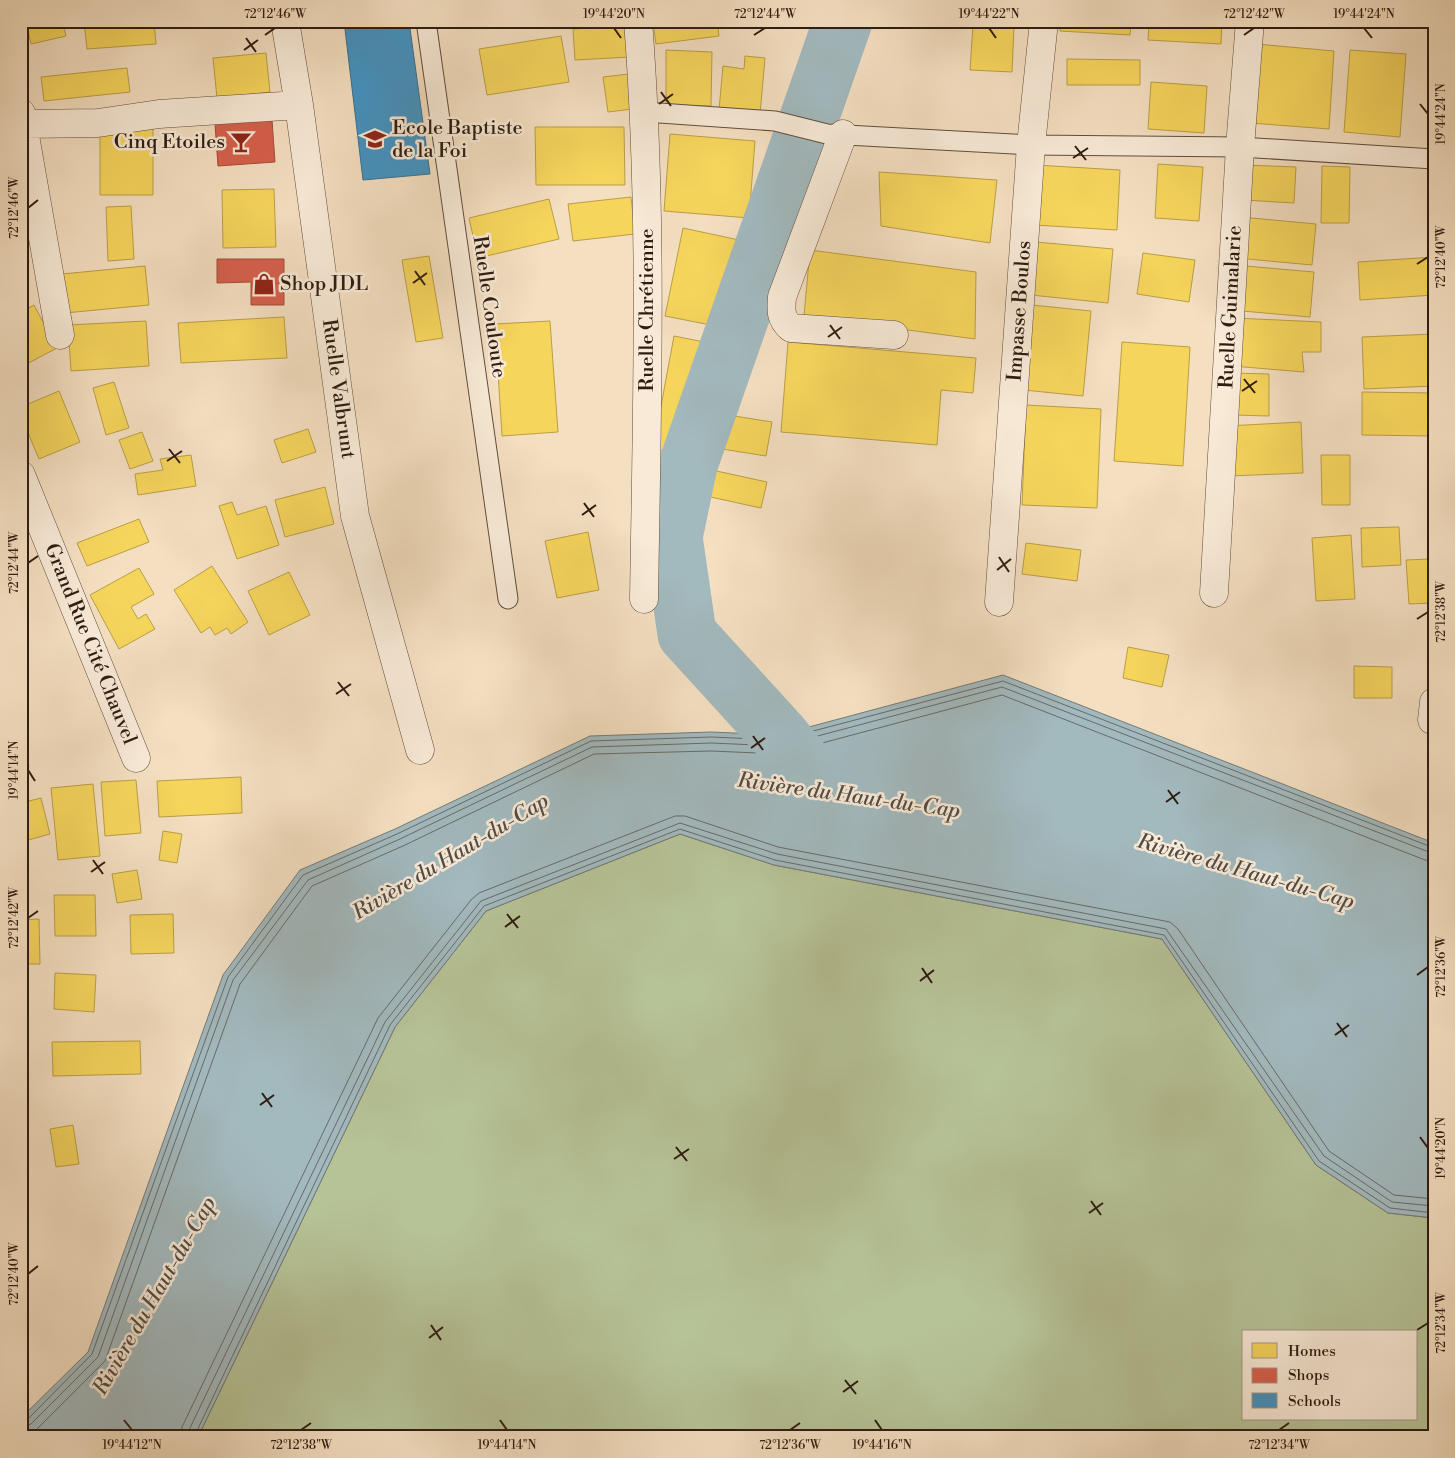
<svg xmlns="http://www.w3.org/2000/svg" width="1455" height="1458" viewBox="0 0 1455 1458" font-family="'Libre Bodoni',serif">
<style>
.green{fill:#b6c397;stroke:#727054;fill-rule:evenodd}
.water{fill:#a2b9be;stroke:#747a79}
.homes{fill:#f6d55c;stroke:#ba9e46}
.shops{fill:#d6604d;stroke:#a44c3b}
.schools{fill:#4393c3;stroke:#3d6f8e}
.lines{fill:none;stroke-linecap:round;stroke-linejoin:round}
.shore{stroke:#686a68;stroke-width:1}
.river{stroke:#a2b9be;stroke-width:59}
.lane-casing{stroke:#604d3d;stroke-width:21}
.street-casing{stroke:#604d3d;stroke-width:29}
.lane{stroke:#f8ead7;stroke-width:19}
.street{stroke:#f8ead7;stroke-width:28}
.ticks{fill:none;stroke:#2e1c11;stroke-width:2}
.labels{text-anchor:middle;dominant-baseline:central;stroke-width:5;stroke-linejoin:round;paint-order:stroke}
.poi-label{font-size:20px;fill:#2e1c11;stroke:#f8ead7;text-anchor:start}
.street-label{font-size:20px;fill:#2e1c11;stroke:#f8ead7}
.water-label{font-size:21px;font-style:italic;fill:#514b45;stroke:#f8ead7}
.neatline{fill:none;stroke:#2e1c11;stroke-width:2}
.ticks-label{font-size:12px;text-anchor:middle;fill:#2e1c11}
</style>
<rect width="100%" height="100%" fill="#f4dfc1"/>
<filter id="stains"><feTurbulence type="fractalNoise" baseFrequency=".004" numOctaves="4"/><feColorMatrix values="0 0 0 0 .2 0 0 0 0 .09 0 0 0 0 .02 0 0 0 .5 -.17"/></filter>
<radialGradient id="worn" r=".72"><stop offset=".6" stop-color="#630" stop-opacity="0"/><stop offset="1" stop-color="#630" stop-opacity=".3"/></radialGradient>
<path class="green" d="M680,834L774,865L1162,939L1316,1165L1388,1213L1434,1218V1437H198L395,1027L486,911ZM1244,1332H1416V1419H1244Z"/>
<path class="water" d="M1003,675L1434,843V1218L1388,1213L1316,1165L1162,939L774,865L680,834L486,911L395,1027L198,1437H21V1418L88,1352L223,975L300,870L395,829L590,736L711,732L779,735Z"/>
<path class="homes" d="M62,21L66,36L31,44L26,22Z
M84,21H154L156,44L87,49Z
M653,21H717L719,36L656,44Z
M1061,21H1131L1130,35L1060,31Z
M1149,21H1222L1221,44L1148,40Z
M973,24L1014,27L1012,72L970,70Z
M628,26L630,57L575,60L573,29Z
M561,36L569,82L487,95L479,49Z
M1256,44L1334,51L1329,129L1250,123Z
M666,50L712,52L711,106L666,105Z
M1350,50L1406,54L1400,137L1344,132Z
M266,53L270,92L217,98L213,58Z
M745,56L765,58L760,114L719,110L723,66L744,69Z
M1067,59L1140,60V85H1067Z
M127,68L130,92L44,101L41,77Z
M637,73L641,108L608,112L603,77Z
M1151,82L1207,86L1204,133L1148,129Z
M100,125L153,126V195H100Z
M535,127H624L625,185H536Z
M670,134L755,141L749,218L664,211Z
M1158,164L1203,167L1199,221L1155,218Z
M1036,165L1120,170L1117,230L1034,225Z
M1245,165L1296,167L1294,203L1244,200Z
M1322,166L1350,167L1349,223H1321Z
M879,172L997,180L990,243L881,226Z
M274,189L276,247L223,248L222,190Z
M631,197L635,234L573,241L568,204Z
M549,199L559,239L478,258L469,218Z
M131,206L134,259L108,261L106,207Z
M1241,217L1316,224L1312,265L1237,258Z
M683,228L739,240L721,327L665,316Z
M1036,242L1113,249L1108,303L1031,295Z
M810,250L976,272L975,339L804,316Z
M1143,253L1195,260L1189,302L1137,294Z
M429,256L443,338L416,342L402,260Z
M1434,257V295L1360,300L1358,262Z
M1234,265L1314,272L1310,317L1231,310Z
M145,266L149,305L65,313L62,274Z
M34,305L57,348L21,367V312Z
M1032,305L1091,311L1083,396L1024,390Z
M284,317L287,358L181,363L178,323Z
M1235,318L1321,322V352H1302L1304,372L1232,366Z
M146,321L149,366L71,371L68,325Z
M550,321L558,432L502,436L495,324Z
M1434,334V386L1364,389L1362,337Z
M674,336L704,342L683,455L653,449Z
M788,342L976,358L973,393L941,390L937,445L781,432Z
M1122,342L1190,347L1183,466L1114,461Z
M1233,373L1269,374V416L1233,415Z
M114,382L129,428L106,435L93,388Z
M59,391L80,442L39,459L21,416V407Z
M1362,392L1434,393V436L1362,435Z
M1026,405L1101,409L1097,508L1022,505Z
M728,415L772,422L766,456L722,449Z
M1301,422L1303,473L1230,476L1227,426Z
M308,429L316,452L282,463L274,440Z
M142,432L153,461L130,469L119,440Z
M191,455L196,486L138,495L135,474L163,470L160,459Z
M1321,455H1350V505H1322Z
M712,470L767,482L761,508L706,496Z
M325,487L334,524L285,537L275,500Z
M232,502L237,515L266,506L279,545L237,559L219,506Z
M139,519L149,542L87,566L77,543Z
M1399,527L1401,565L1362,567L1361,528Z
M588,532L599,590L557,598L545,541Z
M1351,535L1355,599L1316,601L1312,538Z
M1026,543L1081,550L1077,581L1022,574Z
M1430,559L1433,603L1409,604L1406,560Z
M212,566L248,622L231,634L227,628L215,635L210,627L201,633L174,590Z
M139,568L154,594L131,607L138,619L146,614L155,629L119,649L90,595Z
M289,572L310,615L269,635L248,591Z
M1128,647L1169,655L1162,687L1123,678Z
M1354,666L1392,667V698H1354Z
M21,722L29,767L21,768Z
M241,777L242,813L159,817L157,781Z
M136,780L141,833L105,836L101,782Z
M93,784L100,856L58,860L51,788Z
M41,798L50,834L21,842V803Z
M163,831L182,834L177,863L159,860Z
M137,870L142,899L117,903L112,874Z
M54,895H95L96,936H55Z
M173,914L174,953L131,954L130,915Z
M39,919L40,964H21V920Z
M55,973L96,975L94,1012L54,1009Z
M140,1041L141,1074L53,1076L52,1042Z
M73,1125L79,1164L56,1167L50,1129Z"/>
<path class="shops" d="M272,120L275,162L218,166L215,124Z
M217,259H284V305H251V282L217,283Z"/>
<path class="schools" d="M344,21H409L430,174L363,180Z"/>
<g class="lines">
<path class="shore" d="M21,1421L27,1420L92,1354L228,977L303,875L397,834L591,741L711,737L779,740L1003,681L1434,848
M21,1428L31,1424L98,1357L233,980L308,880L400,839L592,747L711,743L780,746L1002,687L1434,854
M21,1435L36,1430L105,1361L240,984L312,886L403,846L594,754L711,751L781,754L1002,695L1425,860L1434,862
M180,1437L182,1427L378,1018L471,900L479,893L675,816H685L778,847L1170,922L1178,929L1329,1151L1394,1195L1434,1199
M188,1437L189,1430L385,1022L481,901L680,823L777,854L1166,929L1324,1156L1392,1202L1434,1206
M194,1437L390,1025L484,906L680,829L775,860L1164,935L1319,1161L1390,1208L1434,1213"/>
<path class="river" d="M824,790L779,735L687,634L673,537L688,465L843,21"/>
<g class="lane-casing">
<path id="lane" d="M426,21L508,599
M645,112L775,121L827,134L1031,145L1240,147L1434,159"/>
</g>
<g class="street-casing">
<path id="street" d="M285,21L299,105L355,516L420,750
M638,21C653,213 647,406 644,599
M21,113L60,335
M23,124L98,123L159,114L299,105
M843,134L782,297C781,310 780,318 791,328L894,335
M21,475L136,758
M1214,593L1240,147L1250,21
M999,602L1031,145L1044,21
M1432,720L1434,702"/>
</g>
<use href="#lane" class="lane"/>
<use href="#street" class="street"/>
</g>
<path class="ticks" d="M614,28L621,38M989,28L996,38M1364,28L1372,38M265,35L275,28M754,35L765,28M1244,35L1254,28M246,38L256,52M244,50L258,40M661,92L671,106M659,104L673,94M1420,104L1428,114M1075,146L1086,160M1073,158L1088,148M28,208L38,200M1417,264L1428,257M415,271L425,285M413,283L427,273M830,325L840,339M828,337L842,327M1244,379L1255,393M1242,391L1257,381M169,449L180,463M167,461L182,451M584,503L594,517M582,515L596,505M999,557L1009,572M28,563L38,556M997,570L1011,559M1417,619L1428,612M338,682L349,696M336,694L351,684M753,736L763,750M751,748L765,738M28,770L35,781M1168,790L1178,804M1166,802L1180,792M93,860L103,874M91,872L105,862M507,914L518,928M28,918L38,911M505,927L520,916M922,968L932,983M1417,975L1428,967M920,981L934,970M1337,1023L1347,1037M1335,1035L1349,1025M262,1093L272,1107M260,1105L274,1095M1420,1137L1428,1148M676,1147L687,1161M674,1159L689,1149M1091,1201L1101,1215M1089,1213L1103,1203M28,1274L38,1266M431,1325L441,1340M1417,1330L1428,1323M429,1338L443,1327M845,1380L856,1394M843,1392L858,1381M124,1420L132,1430M500,1420L507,1430M875,1420L882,1430M301,1430L311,1423M790,1430L800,1423M1279,1430L1289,1423"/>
<defs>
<g id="school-bare" transform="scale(1.725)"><path d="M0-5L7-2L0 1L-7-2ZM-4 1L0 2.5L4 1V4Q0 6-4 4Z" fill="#8f2418" stroke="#f8ead7" stroke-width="2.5" paint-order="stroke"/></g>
<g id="bar-bare" transform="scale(1.725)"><path d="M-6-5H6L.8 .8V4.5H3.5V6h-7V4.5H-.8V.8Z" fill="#8f2418" stroke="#f8ead7" stroke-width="2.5" paint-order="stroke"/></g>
<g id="shop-bare" transform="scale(1.725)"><path d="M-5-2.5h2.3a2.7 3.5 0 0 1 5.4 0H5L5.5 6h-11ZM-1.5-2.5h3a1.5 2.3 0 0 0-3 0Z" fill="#8f2418" stroke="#f8ead7" stroke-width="2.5" paint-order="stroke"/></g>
</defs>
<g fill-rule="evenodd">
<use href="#school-bare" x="375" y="139"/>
<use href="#bar-bare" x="241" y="142"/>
<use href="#shop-bare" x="264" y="284"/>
</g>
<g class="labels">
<g class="poi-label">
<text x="392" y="128">Ecole Baptiste<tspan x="392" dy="23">de la Foi</tspan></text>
<text x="225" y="142" text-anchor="end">Cinq Etoiles</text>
<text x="280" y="284">Shop JDL</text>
</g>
<g class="street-label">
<text transform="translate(489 307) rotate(82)">Ruelle Couloute</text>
<text transform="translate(1231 307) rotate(-87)">Ruelle Guimalarie</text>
<text transform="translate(647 310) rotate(-90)">Ruelle Chrétienne</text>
<text transform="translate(1020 311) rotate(-86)">Impasse Boulos</text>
<text transform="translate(338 389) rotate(82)">Ruelle Valbrunt</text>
<text transform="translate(90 644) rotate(68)">Grand Rue Cité Chauvel</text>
</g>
<g class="water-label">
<text transform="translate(849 796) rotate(8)">Rivière du Haut-du-Cap</text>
<text transform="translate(451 857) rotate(-31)">Rivière du Haut-du-Cap</text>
<text transform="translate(1246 872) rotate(16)">Rivière du Haut-du-Cap</text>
<text transform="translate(155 1296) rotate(-60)">Rivière du Haut-du-Cap</text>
</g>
</g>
<rect width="1455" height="1458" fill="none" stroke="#f4dfc1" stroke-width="55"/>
<rect x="1242" y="1330" width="175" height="90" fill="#f8ead7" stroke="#a79888"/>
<rect x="1252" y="1343" width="25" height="15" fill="#f6d55c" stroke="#a79888"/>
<text x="1288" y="1356" font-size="15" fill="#2e1c11">Homes</text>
<rect x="1252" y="1368" width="25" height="15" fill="#d6604d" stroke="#a79888"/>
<text x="1288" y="1380" font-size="15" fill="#2e1c11">Shops</text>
<rect x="1252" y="1393" width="25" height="15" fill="#4393c3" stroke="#a79888"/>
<text x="1288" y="1406" font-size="15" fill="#2e1c11">Schools</text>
<rect x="28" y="28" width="1400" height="1402" class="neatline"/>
<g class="ticks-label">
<text x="275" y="18">72°12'46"W</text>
<text x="614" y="18">19°44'20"N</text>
<text x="765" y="18">72°12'44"W</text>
<text x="989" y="18">19°44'22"N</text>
<text x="1254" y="18">72°12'42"W</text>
<text x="1364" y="18">19°44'24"N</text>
<text transform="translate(1441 114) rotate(-90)" y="4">19°44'24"N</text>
<text transform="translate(14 208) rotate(-90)" y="4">72°12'46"W</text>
<text transform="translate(1441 257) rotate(-90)" y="4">72°12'40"W</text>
<text transform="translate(14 563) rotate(-90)" y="4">72°12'44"W</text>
<text transform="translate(1441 612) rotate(-90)" y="4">72°12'38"W</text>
<text transform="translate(14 770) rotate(-90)" y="4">19°44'14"N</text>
<text transform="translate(14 918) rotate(-90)" y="4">72°12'42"W</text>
<text transform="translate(1441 967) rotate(-90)" y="4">72°12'36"W</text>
<text transform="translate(1441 1148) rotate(-90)" y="4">19°44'20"N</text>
<text transform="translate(14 1274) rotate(-90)" y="4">72°12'40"W</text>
<text transform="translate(1441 1323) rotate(-90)" y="4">72°12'34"W</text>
<text x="132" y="1449">19°44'12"N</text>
<text x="301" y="1449">72°12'38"W</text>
<text x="507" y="1449">19°44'14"N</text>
<text x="790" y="1449">72°12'36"W</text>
<text x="882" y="1449">19°44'16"N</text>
<text x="1279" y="1449">72°12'34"W</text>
</g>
<rect width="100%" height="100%" filter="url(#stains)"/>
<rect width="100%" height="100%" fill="url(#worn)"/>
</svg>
